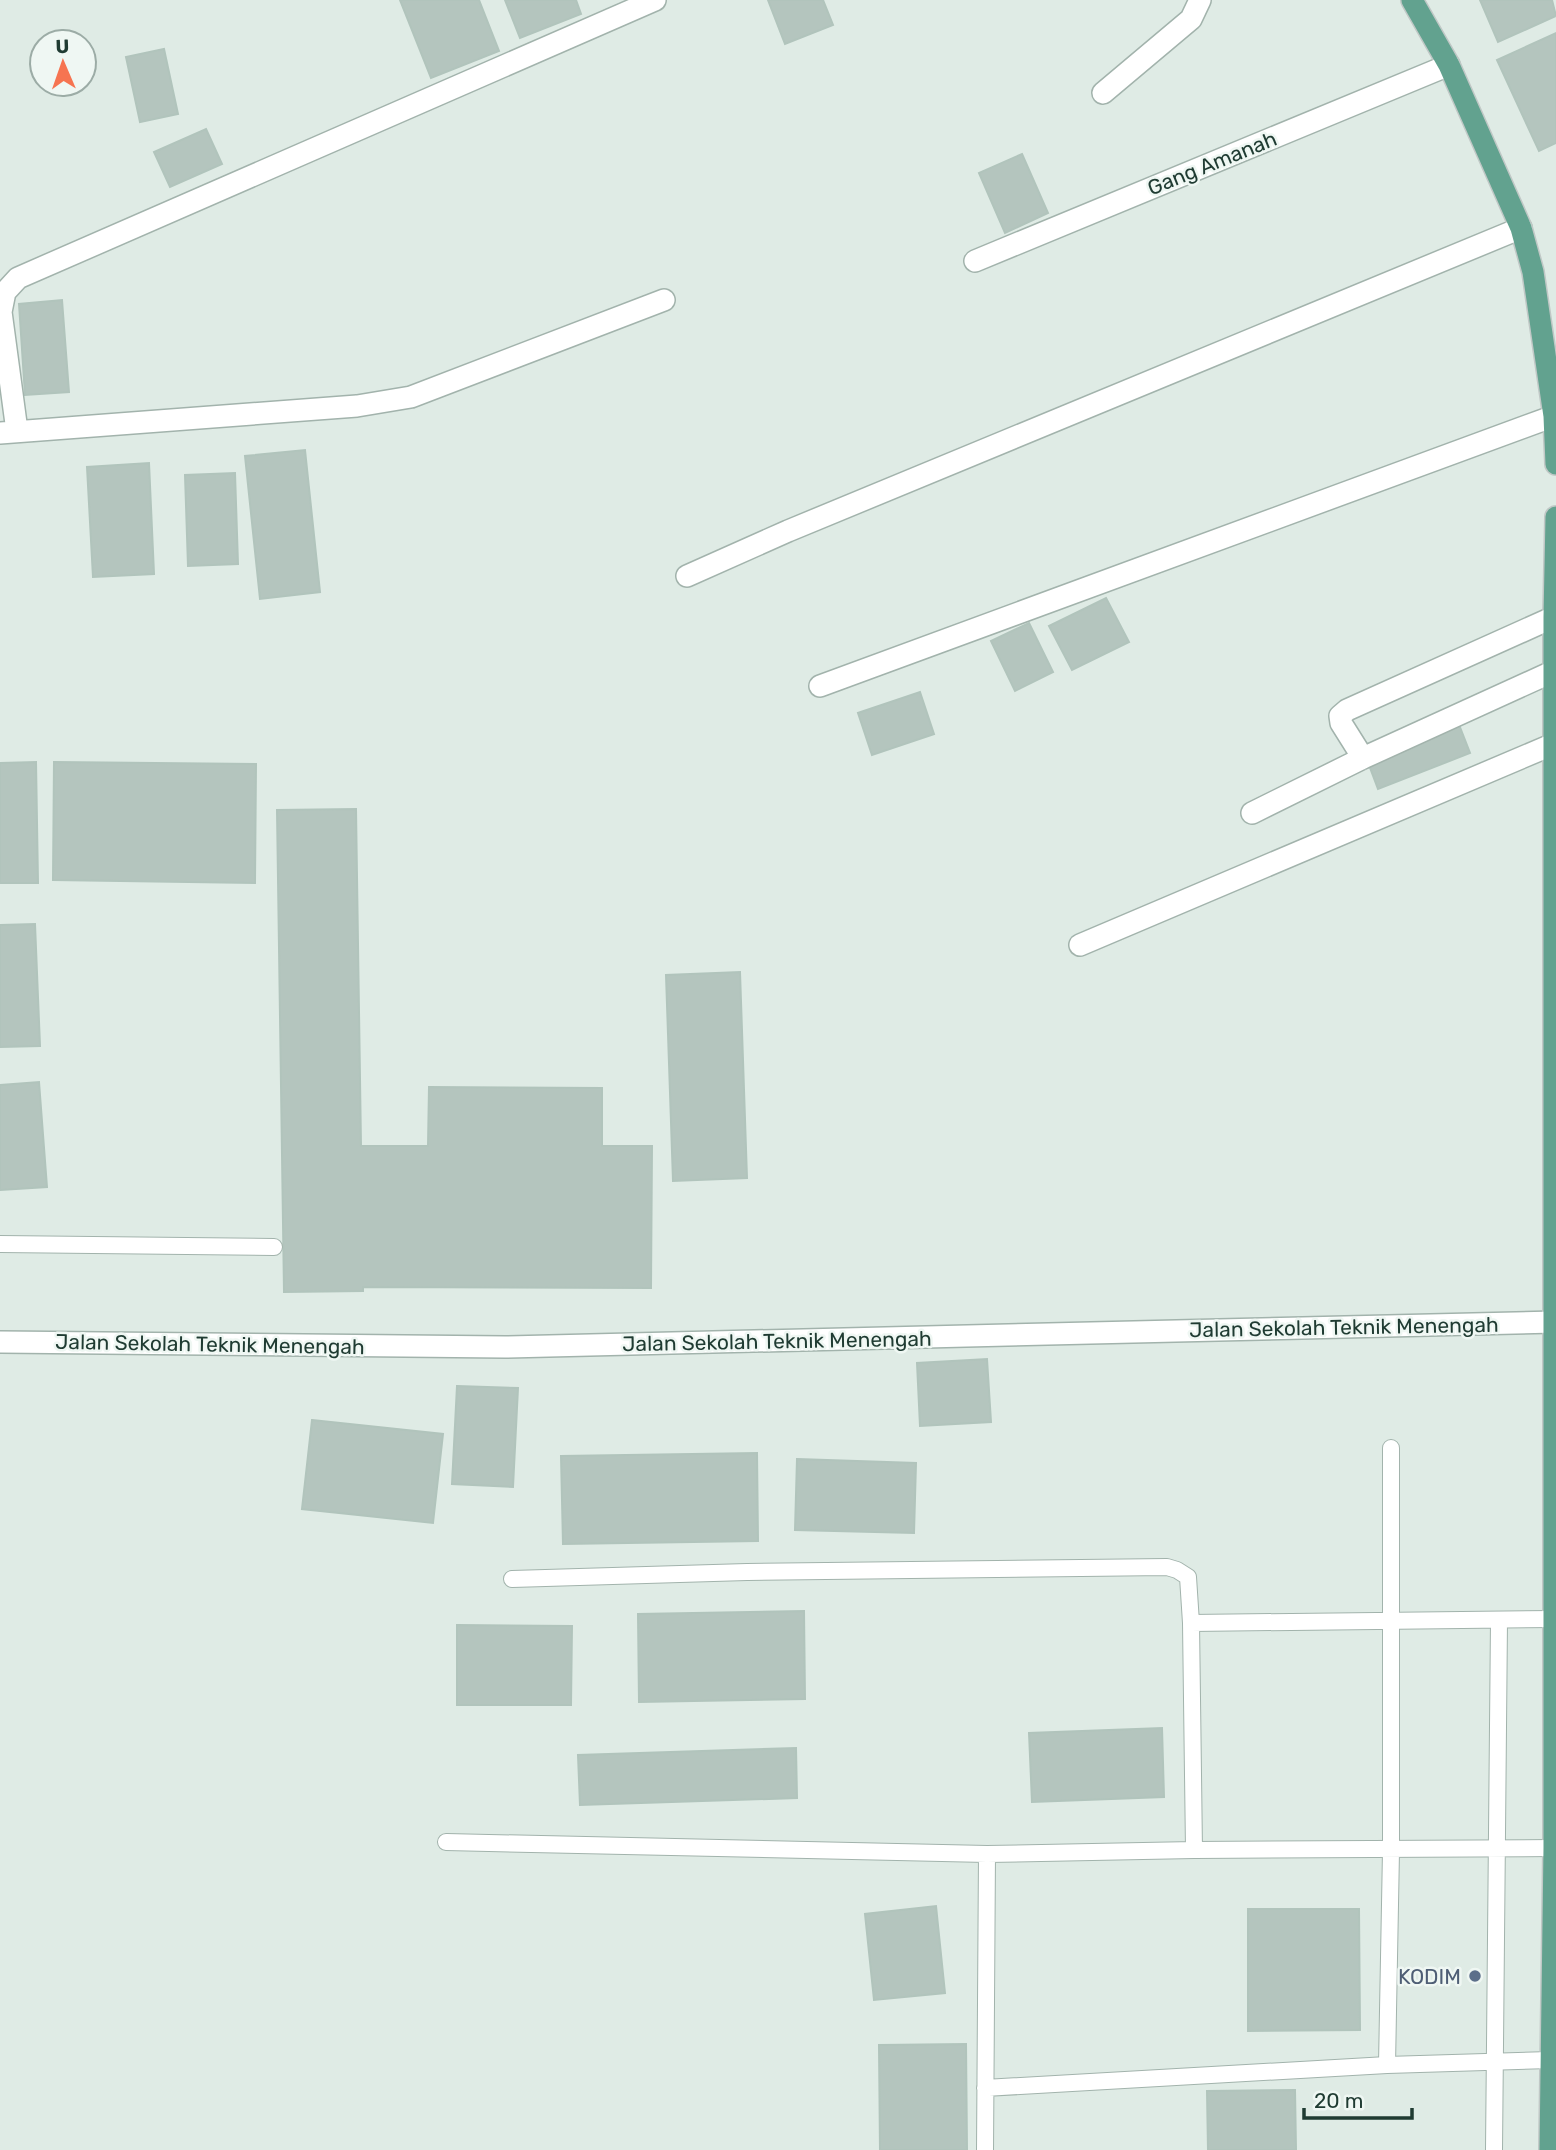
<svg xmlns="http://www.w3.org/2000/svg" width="1556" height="2150" viewBox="0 0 1556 2150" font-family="Rubik,sans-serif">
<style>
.building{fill:#b4c5be;stroke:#b1c4bc;stroke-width:2}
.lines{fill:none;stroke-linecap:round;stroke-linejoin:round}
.service-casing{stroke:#a2b3ac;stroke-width:18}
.minor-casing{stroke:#a2b3ac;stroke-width:24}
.tertiary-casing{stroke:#a2b3ac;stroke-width:24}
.primary-casing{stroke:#c0c8c6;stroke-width:24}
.service{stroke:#fff;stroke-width:16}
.minor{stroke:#fff;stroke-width:21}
.tertiary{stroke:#fff;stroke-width:21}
.primary{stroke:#62a28f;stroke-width:21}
.service-dot{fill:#5c6f8a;stroke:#eff7f3;stroke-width:2.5}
.labels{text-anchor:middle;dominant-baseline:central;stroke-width:5;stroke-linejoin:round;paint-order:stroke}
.street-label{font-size:21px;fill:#1f3b32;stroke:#eff7f3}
.service-label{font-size:21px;fill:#4e5e75;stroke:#eff7f3;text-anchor:end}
</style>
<rect width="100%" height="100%" fill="#dfebe5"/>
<path class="building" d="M400,0H479L499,51L431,78Z
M505,0H576L581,14L520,38Z
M768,0H823L833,25L785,44Z
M1480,0H1552L1556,16L1498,42Z
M1556,33V143L1539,151L1497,60Z
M164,49L178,114L140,122L126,57Z
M206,129L222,164L170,187L154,152Z
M1022,154L1048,213L1005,233L979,173Z
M62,300L69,392L25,395L19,304Z
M305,450L320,592L260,599L245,456Z
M149,463L154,574L93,577L87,467Z
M235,473L238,564L188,566L185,475Z
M1106,598L1129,642L1072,670L1049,626Z
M1029,623L1053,672L1015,691L991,641Z
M920,692L934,734L872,755L858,713Z
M1458,722L1470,753L1378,789L1366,757Z
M36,762L38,883H0V763Z
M54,762L256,764L255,883L53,880Z
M356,809L361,1146H428L429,1087L602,1088V1146H652L651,1288L363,1287V1291L284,1292L277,810Z
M35,924L40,1046L0,1047V925Z
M740,972L747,1178L673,1181L666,975Z
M39,1082L47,1187L0,1190V1085Z
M987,1359L991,1422L920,1426L917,1363Z
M457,1386L518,1388L513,1487L452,1484Z
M312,1420L443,1434L433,1523L302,1509Z
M757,1453L758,1541L563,1544L561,1456Z
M797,1459L916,1463L914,1533L795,1530Z
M804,1611L805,1699L639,1702L638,1614Z
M457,1625L572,1626L571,1705H457Z
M1162,1728L1164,1797L1032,1802L1029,1733Z
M796,1748L797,1798L580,1805L578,1755Z
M936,1906L945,1993L874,2000L865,1914Z
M1248,1909H1359L1360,2030L1248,2031Z
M966,2044L967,2150H880L879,2045Z
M1295,2090L1296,2150H1208L1207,2091Z"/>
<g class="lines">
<g class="service-casing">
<path id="service" d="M0,1244L274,1247
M512,1579L747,1572L1167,1567L1177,1570L1188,1577L1191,1623L1554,1619
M1191,1623L1194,1850
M446,1842L987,1854L1194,1850L1554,1848
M1387,2065L1391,1851V1448
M985,2088L1387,2065L1550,2060
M985,2150L987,1854
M1494,2150L1499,1621"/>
</g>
<g class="minor-casing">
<path id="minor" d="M1103,93L1191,19L1200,0
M975,261L1449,65
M17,431L1,312L5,292L18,278L655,0
M0,433L357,406L411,397L664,300
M687,576L788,531L1521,228
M820,686L1554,416
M1363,758L1341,723L1340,716L1347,710L1554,617
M1252,813L1363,758L1554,671
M1080,945L1556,743"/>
</g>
<g class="tertiary-casing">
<path id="tertiary" d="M0,1342L505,1347L1555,1322"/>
</g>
<g class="primary-casing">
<path id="primary" d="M1412,0L1449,65L1521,228L1533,272L1554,416L1556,464
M1550,2150L1554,1848V617L1556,517"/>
</g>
<use href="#service" class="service"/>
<use href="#minor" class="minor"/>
<use href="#tertiary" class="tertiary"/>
<use href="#primary" class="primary"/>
</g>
<circle class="service-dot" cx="1475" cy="1976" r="7"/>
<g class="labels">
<g class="street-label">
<text transform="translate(1212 163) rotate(-22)">Gang Amanah</text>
<text transform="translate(1344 1327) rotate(-1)">Jalan Sekolah Teknik Menengah</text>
<text transform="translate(777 1341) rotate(-1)">Jalan Sekolah Teknik Menengah</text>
<text transform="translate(210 1344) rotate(1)">Jalan Sekolah Teknik Menengah</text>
</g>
<g class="service-label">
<text x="1461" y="1976">KODIM</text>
</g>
</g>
<g transform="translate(63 63) rotate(358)"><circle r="33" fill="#eff7f3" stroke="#9caca6" stroke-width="2"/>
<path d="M0-5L12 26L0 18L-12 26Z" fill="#f67451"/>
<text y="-10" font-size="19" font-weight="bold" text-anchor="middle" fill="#1f3b32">U</text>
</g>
<path d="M1304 2108v10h108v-10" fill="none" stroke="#1f3b32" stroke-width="3.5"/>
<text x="1314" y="2108" font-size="21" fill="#1f3b32" stroke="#eff7f3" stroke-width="5" paint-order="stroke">20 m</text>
</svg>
